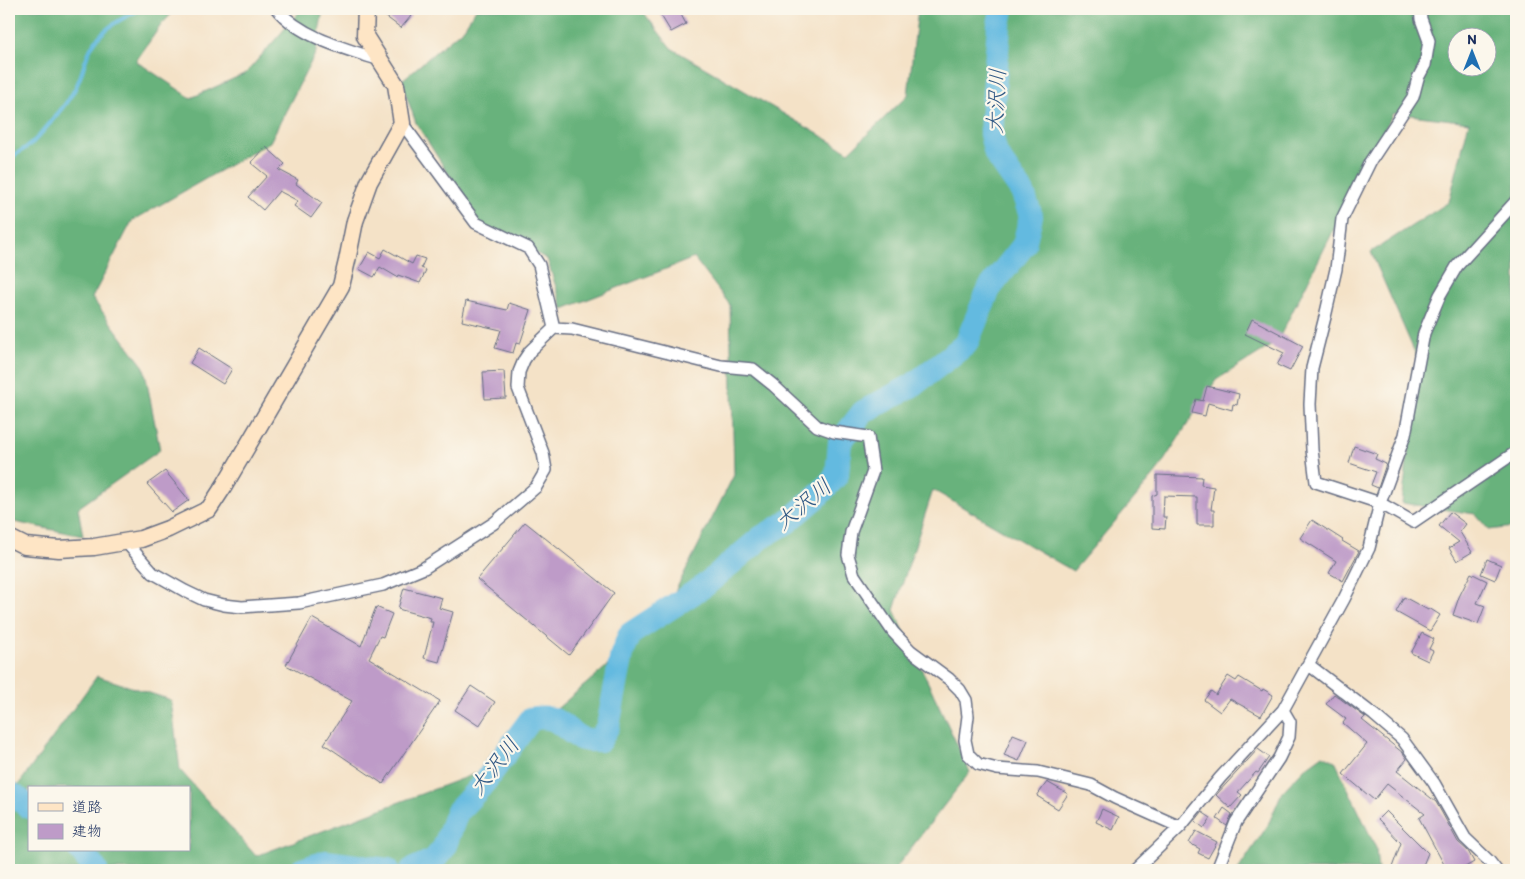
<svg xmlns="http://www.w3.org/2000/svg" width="1525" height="879" viewBox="0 0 1525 879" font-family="Itim,'Klee One',sans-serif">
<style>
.forest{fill:#67b27c;stroke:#41706d;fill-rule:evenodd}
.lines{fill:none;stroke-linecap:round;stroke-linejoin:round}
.stream{stroke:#63bae0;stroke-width:4}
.river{stroke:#63bae0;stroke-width:24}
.building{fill:#be9bc8}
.street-casing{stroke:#676e83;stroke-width:14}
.secondary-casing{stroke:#676e83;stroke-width:19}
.street{stroke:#fff;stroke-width:11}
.secondary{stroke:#fee5c5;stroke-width:16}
.labels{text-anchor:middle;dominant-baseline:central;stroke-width:4.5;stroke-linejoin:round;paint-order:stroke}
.water-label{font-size:22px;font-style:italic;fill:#315985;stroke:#fbf7ec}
</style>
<rect width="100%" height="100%" fill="#fbf7ec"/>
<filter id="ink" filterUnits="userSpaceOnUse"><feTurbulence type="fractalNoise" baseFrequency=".02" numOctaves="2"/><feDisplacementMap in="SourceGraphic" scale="10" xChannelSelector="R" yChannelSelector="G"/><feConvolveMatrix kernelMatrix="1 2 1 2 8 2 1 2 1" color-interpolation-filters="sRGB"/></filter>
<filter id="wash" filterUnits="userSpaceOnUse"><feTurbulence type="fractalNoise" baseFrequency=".0096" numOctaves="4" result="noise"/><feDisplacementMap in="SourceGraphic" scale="20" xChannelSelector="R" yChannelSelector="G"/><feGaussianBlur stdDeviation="1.12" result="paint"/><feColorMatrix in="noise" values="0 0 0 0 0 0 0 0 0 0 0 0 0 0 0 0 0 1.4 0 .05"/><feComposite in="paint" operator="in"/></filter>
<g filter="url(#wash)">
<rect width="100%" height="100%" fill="#f4e2c7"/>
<path class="forest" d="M9,9H176L161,25L136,61L191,98L246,73L302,9H323L316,52L270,142L132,221L92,298L144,367L160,450L78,508L83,536L9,521Z
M476,9H641L671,48L849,152L908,95L918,9H1516V512L1513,527L1489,530L1475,514L1402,503L1419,362L1371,252L1449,202L1469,122L1393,113L1277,342L1216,380L1156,473L1073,571L933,490L894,610L970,772L894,870H9V798L97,676L171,700L180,770L256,856L485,770L660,621L734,475L730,305L694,258L563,309L547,259L480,224L416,123L401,81L464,28ZM1458,38H1488V68H1458ZM29,788H189V850H29Z
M1323,755L1335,761L1376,848L1378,870H1238L1268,825L1282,792L1305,768Z"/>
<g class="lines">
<path class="stream" d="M9,160C16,153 26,149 33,142C44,131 64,107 72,94C82,79 82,67 89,52C98,30 121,19 141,9"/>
<path class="river" d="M9,793L16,797L29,807
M80,850L96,870
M302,870L326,862L388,870
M412,870L434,860L444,848L457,812L484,783L531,719C558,713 560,727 580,738C586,741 594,740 600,740L608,726L622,654L630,634L704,586L762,537L786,523L817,497L837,475L840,442L863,412L913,385L966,344L989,289L1024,245L1031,216L1023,193L996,154L991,134L999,25L1002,9"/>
</g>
<g id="blocks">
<path class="building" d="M391,9H402L411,16L401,28L385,16Z
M657,9H678L686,24L671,32Z
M266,147L285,164L279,170L298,180L296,184L322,203L311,218L294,206L298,201L279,191L263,210L248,197L267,176L251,163Z
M385,249L412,264L416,256L425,259L421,268L426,270L420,283L398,275L397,277L380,267L374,277L359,269L369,252L380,258Z
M466,301L507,310L509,303L531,310L520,344L516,343L513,353L495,348L501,330L462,321Z
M1252,319L1303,346L1290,371L1277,365L1284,353L1245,334Z
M199,348L232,369L223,384L190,363Z
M504,371L506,398L485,399L483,372Z
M1207,386L1239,394L1237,405L1233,404L1232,410L1208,403L1205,416L1192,413L1196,399L1203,401Z
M1354,446L1377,454L1375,459L1386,464L1378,488L1371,485L1376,472L1349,463Z
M165,471L189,500L172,512L147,484Z
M1157,475L1202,477L1201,485L1214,487L1211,510H1214V525H1197V497L1164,496L1163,517H1166L1165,529L1152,528V496L1157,494Z
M1450,512L1466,524L1460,532L1472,552L1457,561L1449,548L1459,542L1439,526Z
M1312,520L1343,540L1342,541L1359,551L1343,581L1329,573L1336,561L1300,538Z
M525,522L614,593L569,655L477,579Z
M1487,559L1501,565L1495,580L1481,574Z
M1471,573L1487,581L1477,603L1485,606L1478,624L1453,615L1459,597Z
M404,588L442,598L439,608L453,612L439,662L424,658L433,622H430L431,618L398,609Z
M1404,597L1428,610L1429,608L1440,615L1430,631L1396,612Z
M376,607L392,614L383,637L380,636L369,658L440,701L383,784L324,744L352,701L286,665L312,618L361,646Z
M1422,633L1434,639L1429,649L1433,651L1428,661L1411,653Z
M1228,676L1236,681L1239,677L1262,691L1263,689L1273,695L1261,716L1230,699L1220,712L1204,700L1211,691L1216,695Z
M471,686L495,702L479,726L455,710Z
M1334,694L1365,717L1362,720L1403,753L1407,759L1397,771L1436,802L1458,842L1468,851L1474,862L1460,870H1447L1419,818L1425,814L1387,784L1374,800L1343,774L1367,744L1343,723L1346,719L1326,704Z
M1013,734L1028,740L1019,761L1004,755Z
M1258,749L1269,757L1258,773L1256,772L1238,792L1242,795L1230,808L1216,795Z
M1047,782L1068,794L1058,809L1037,796Z
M1224,808L1232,814L1227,826L1217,819Z
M1102,809L1119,817L1113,830L1096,822Z
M1386,811L1428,853L1421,870H1391L1401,843L1378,819Z
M1202,812L1211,818L1204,828L1195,821Z
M1196,831L1217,842L1208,858L1198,853L1200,849L1189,843Z"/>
</g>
</g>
<g filter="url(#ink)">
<use href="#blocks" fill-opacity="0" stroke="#676e83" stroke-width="1"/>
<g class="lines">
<g class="street-casing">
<path id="street" d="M277,9C300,37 346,49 380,60
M1420,9L1421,19L1429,41L1425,65L1418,78L1413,97L1370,162L1342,219L1336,269L1325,317L1312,368L1310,404L1312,450L1316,482L1380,503L1413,522L1516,452
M402,123L476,223L528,248L539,265L554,328
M125,541L153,573L185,591L204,600L224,605L242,607L299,603L383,585L424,568L494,523L536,487L546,470L543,453L518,388L519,372L524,360L530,351L554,328L572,329L721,366L753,369L773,385L817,426L834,432L868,437L873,471L851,532L848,555L854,575L893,632L911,651L949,679L960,690L966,700L968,716L965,740L968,754L978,764L997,769L1038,772L1091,785L1115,798L1180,827
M1309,665L1374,715L1402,739L1434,783L1465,838L1489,861L1496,870
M1135,870L1180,827L1220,778L1283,710L1344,599L1369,548L1380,503L1405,435L1424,333L1440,295L1457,266L1516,201
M1217,870L1236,822L1279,758L1289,737L1290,722L1283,710"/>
</g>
<g class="secondary-casing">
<path id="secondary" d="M9,538L25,546L59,549L94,547L141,539L168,529L209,509L224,486L341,286L347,261L355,221L369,182L402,123L396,85L365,36L366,9"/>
</g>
<use href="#street" class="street"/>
<use href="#secondary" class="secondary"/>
</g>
</g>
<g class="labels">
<g class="water-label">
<text transform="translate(996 101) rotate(-87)">大沢川</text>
<text transform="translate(803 504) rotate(-40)">大沢川</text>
<text transform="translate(494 766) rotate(-52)">大沢川</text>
</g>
</g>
<rect width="1525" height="879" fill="none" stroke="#fbf7ec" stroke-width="30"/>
<rect x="28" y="786" width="162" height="65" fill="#fbf7ec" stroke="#a1a7b3"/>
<rect x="38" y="803" width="25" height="8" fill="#fee5c5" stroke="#a1a7b3"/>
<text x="72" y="812" font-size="15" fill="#1b2f5e">道路</text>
<rect x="38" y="824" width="25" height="15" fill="#be9bc8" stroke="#a1a7b3"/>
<text x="72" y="836" font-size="15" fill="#1b2f5e">建物</text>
<g transform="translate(1472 52)"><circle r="24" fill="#fbf7ec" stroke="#a1a7b3"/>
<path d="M0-4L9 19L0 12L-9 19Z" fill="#1f6fb2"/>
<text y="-8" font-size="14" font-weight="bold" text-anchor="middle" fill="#1b2f5e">N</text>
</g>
</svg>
